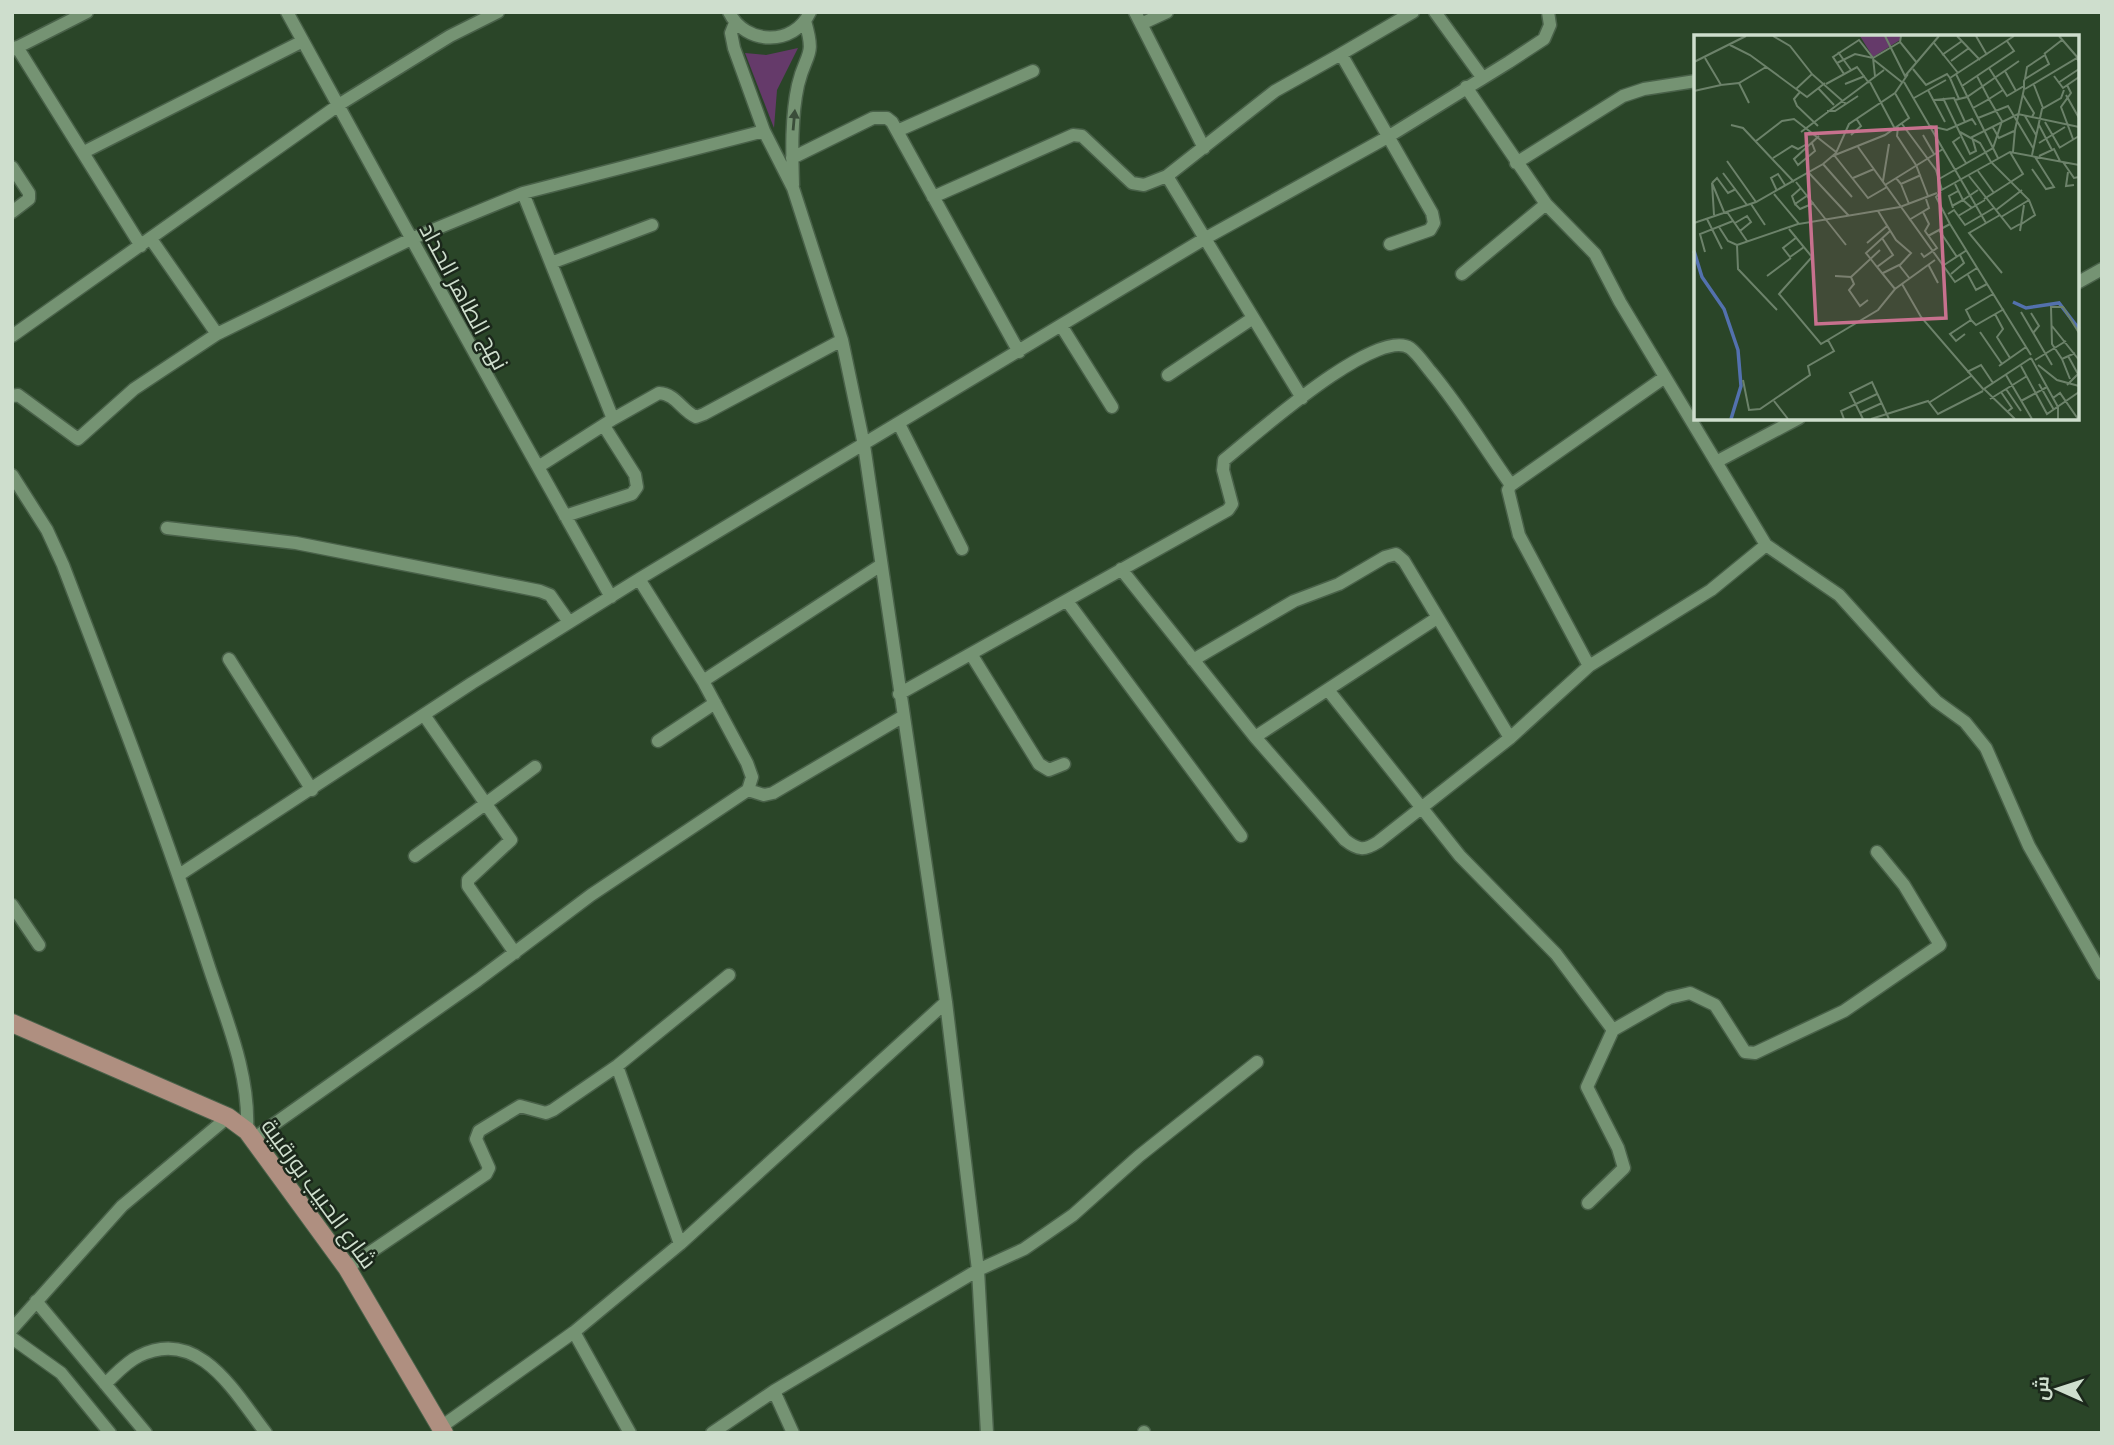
<svg xmlns="http://www.w3.org/2000/svg" width="2114" height="1445" viewBox="0 0 2114 1445" font-family="Barlow,Cairo,sans-serif">
<style>
.green{fill:#653a6a}
.lines{fill:none;stroke-linecap:round;stroke-linejoin:round}
.minor-casing{stroke:#496149;stroke-width:15}
.major-casing{stroke:#496149;stroke-width:20}
.minor{stroke:#759373;stroke-width:12}
.major{stroke:#af8f80;stroke-width:18}
.oneway{fill:#3a4d3a}
.labels{text-anchor:middle;dominant-baseline:central;stroke-width:5;stroke-linejoin:round;paint-order:stroke}
.street-label{font-size:23px;fill:#cedecd;stroke:#1b281b}
.inset-river{fill:none;stroke:#5371ae;stroke-width:3.5}
.inset-road{fill:none;stroke:#6c826a;stroke-width:2}
.view{fill:#c7718e;fill-opacity:0.15;stroke:#c7718e;stroke-width:3.5}
.inset-edge{fill:none;stroke:#cedecd;stroke-width:3.5}
</style>
<rect width="100%" height="100%" fill="#2a4528"/>
<path class="green" d="M798,48L777,90L774,128L745,53L766,55Z"/>
<g class="lines">
<g class="minor-casing">
<path id="minor" d="M287,12C394,207 501,403 611,597
M729,12C745,45 794,47 810,12
M1135,12L1204,148
M1435,12L1482,77
M735,23L731,33L734,48L764,131L793,188L842,340L864,445L946,1002L978,1270L987,1433
M1141,24L1167,12
M17,47L141,246
M12,50L87,12
M1341,54L1413,12
M1466,87L1546,204L1595,254L1620,302L1766,545L1839,595L1913,677L1936,701L1965,722L1986,748L2029,846L2102,974
M897,131L1033,71
M84,152L303,41
M792,158L873,118H887L892,122L1019,352
M1516,163L1623,96L1644,89L1696,81
M12,167L29,193V199L12,212
M1167,176L1302,398
M793,185C792,152 791,117 798,85C806,51 816,59 805,21
M523,193L613,419L538,467
M933,197L1073,135L1082,136L1132,183L1144,185L1167,176L1275,91L1341,54L1432,213L1434,223L1430,230L1390,244
M151,239L217,334
M551,263L652,225
M1462,274L1546,204
M2077,283L2102,269
M1062,327L1112,407
M12,336L340,104L450,36L498,12
M1168,375L1253,318
M12,396L18,395L78,439L134,389L217,334L411,239L523,193L764,131
M613,419L659,393C676,394 681,410 696,417L704,414L842,340
M899,424L962,549
M1716,462L1799,418
M12,475L47,530L63,565C113,696 164,828 207,961C225,1017 250,1072 247,1131
M565,516L632,494L637,487L635,475L604,426
M167,528L296,543L540,591L550,595L569,622
M1121,569L1255,737L1345,840C1358,850 1364,851 1378,842L1510,738
M1067,601L1241,836
M971,654L1039,764L1049,770L1064,764
M229,659L312,790
M1193,660L1294,601L1339,584L1385,557L1396,554L1404,561L1510,738L1589,666L1711,590L1766,545
M1589,666L1519,535L1508,490L1511,485L1665,377
M703,681L881,565
M1328,690L1460,856L1556,954L1613,1030
M899,694L1228,510L1232,504L1223,470L1224,460C1253,437 1376,326 1410,348C1418,354 1425,365 1431,372C1461,408 1484,447 1511,485
M424,715L511,840L468,880V886L515,953
M1255,737L1437,618
M658,741L715,703
M748,790L764,795L773,793L902,717
M415,856L535,767
M179,875L472,683L639,579L1204,239L1386,138L1509,62L1544,39L1550,25L1548,12
M12,905L39,945
M617,1066L680,1244
M253,1139L478,980L591,895L748,790L752,777L747,763L703,681L639,579
M1588,1203L1624,1168L1618,1148L1587,1087L1613,1030L1669,998L1690,993L1715,1005L1745,1052L1755,1053L1844,1011L1940,945L1904,885L1877,852
M347,1268L486,1174L489,1168L476,1139L479,1131L520,1106L546,1113L553,1110L617,1066L729,975
M36,1301L146,1433
M12,1329L122,1206L228,1117
M574,1332L630,1433
M12,1338L61,1373L110,1433
M105,1384C115,1375 126,1362 139,1356C199,1326 235,1393 266,1433
M774,1391L793,1433
M441,1427L574,1332L680,1244L946,1002
M1144,1432V1433
M712,1433L774,1391L978,1270L1024,1249L1073,1215L1139,1156L1257,1062"/>
</g>
<g class="major-casing">
<path id="major" d="M12,1023L228,1117L247,1131L347,1268L444,1433"/>
</g>
<use href="#minor" class="minor"/>
<use href="#major" class="major"/>
</g>
<defs><path id="oneway-solid" d="M-6-.8H1V-3.2L6.5 0L1 3.2V.8H-6Z" transform="scale(1.75)"/></defs>
<use class="oneway" href="#oneway-solid" transform="translate(794 120) rotate(-85)"/>
<g class="labels">
<g class="street-label">
<text transform="translate(465 296) rotate(62)">نهج الطاهر الحداد</text>
<text transform="translate(320 1193) rotate(54)">شارع الحبيب بورقيبة</text>
</g>
</g>
<g transform="translate(1694 35)">
<rect width="385" height="385" fill="#2a4528"/>
<path d="M166,1H206V5L179,22Z" fill="#653a6a"/>
<path class="inset-river" d="M0,216L8,242L30,274L44,315L47,351L37,384M319,267L332,273L365,268L385,294"/>
<path class="inset-road" d="M79,1L96,11L118,39M191,1L212,43M207,1L206,7L223,28M263,1L286,25M282,1L293,20M365,1L384,23M240,8L264,38M36,10L56,20L113,62L131,48M144,17L157,35M350,19L368,5M248,20L268,6M11,23L27,50L45,48L72,32M180,25L209,48M257,26L275,13M0,27L52,1M143,28L161,19L179,23L206,7M295,33L313,61L330,51M219,34L232,50L253,39L256,43L320,1M311,36L322,56M150,39L139,22L165,5L179,23L181,41M262,39L304,123M211,41L245,1M360,41L369,53L385,42M256,43L265,64M176,47L201,94M210,47L292,188M45,48L55,68M364,48L385,34M132,49L163,32L175,48M151,49L171,41M340,50L349,73M373,50L377,58L367,72L379,104M268,51L320,16L313,6M124,53L140,70M102,54L118,39L152,69M331,54L383,23L385,27M234,55L251,87M0,56L27,50M106,57L100,64L103,71L124,91M329,60L340,78L338,82M372,60L385,83M220,63L252,45M249,63L276,119L282,116L278,102L324,79L385,92M240,65L260,63L271,87M261,65L273,62L325,26M279,73L295,64L283,41M133,76H141L164,61M331,81L342,100M284,83L314,71L339,113M351,87L366,113M208,89L242,135L248,155M37,90L49,93L100,147M345,90L358,115M236,91L253,95L278,84L282,90M298,91L305,103L320,96M204,92L203,101L222,130L234,161M107,97L190,35M266,97L286,108L297,127L335,165L341,180L326,190M157,100L167,91L162,83M229,100L240,119M266,102L259,107L272,128M62,106L88,86L100,84L142,117M118,108L121,116L104,130L100,124L125,101M345,108L371,92M164,112L261,247L283,233M365,113L385,101M319,117L321,95L330,54V46L331,44L333,32L351,20L355,29L331,44M140,120L174,163L193,152M141,120L191,100L215,83L201,58M338,120L348,74L367,63L370,55M345,121L360,114L366,126M79,123L98,111L104,114L113,109M33,126L62,167M369,127L380,143L385,142M129,129L158,162M338,134L352,154L360,152L341,122M284,136L300,158M374,137L372,151L380,150M29,138L53,170M115,138L155,181M275,141L317,194L326,189M159,143L180,134M202,143L207,149L227,140M245,144L299,113L308,86L295,64L309,55M189,146L195,109M102,147L152,210M18,148L23,143L34,158L42,154M207,149L215,169M191,150L249,114M107,153L98,161L101,169L114,160M83,156L77,143L84,139L91,150M244,157L316,117L385,130M247,157L242,162L256,189L337,320M80,159L105,189L206,172L243,158M290,164L329,139L316,117M57,169L71,190M101,169L106,174L120,168M258,171L269,165L261,149M259,173L255,161L264,156M278,173L269,165L284,155M302,175L328,155M184,176L202,205L217,218L205,231M33,177L53,206M254,179L260,175L271,190L300,173M20,180L18,148L30,177M306,180L275,198L308,238M264,181L291,165M307,182L335,165M13,184L28,214M215,185L235,173L232,164M0,188L62,167L129,129L142,118L155,89L201,58L214,39M41,188L53,181L57,187L46,196M25,192L34,206L43,210M95,194L118,222L85,259L127,309L184,275L201,254L241,225M245,195L263,222M326,196L330,170M234,201L256,189M103,202L89,213L96,222L110,212M188,203L199,220L183,232L201,254M173,208L193,191M11,217L6,199L39,186M227,218L230,222L243,213L231,196L235,189L229,177M234,229L244,248M250,230L273,215M183,232L172,218L196,196M189,238L205,230L216,244M257,239L270,228L266,220M274,240L282,255L293,249M73,241L97,223M141,241L157,242L160,249L155,255L166,271L174,265M157,242L186,215M208,249L227,282L290,355M83,275L44,234L43,210L104,189M327,277L358,330M337,278L345,291L339,298M301,279L309,294L303,302L316,323M277,285L282,290L310,274M358,291L385,325M286,297L308,329M271,299L262,306L256,299L277,285L272,275L299,259M381,318L368,324L358,309L357,272H369L385,298M337,323L364,372V384M368,324L376,344M341,325L372,306M344,330L363,345L385,351M305,331L332,312M327,331L353,379L385,357M273,337L287,330L299,348M312,340L338,384M49,345L55,375L66,374L116,340L114,331L140,316L134,305M345,349L360,375M373,350L384,339L374,321M312,354L327,376M307,357L318,373L313,377M359,363L366,358L384,384M296,364L333,341M80,366L94,384M327,366L353,352M236,367L277,341M166,378L188,368M150,384L147,376L183,359M169,384L156,358L178,347L195,384M177,384L234,366L244,379L289,356M321,384L290,354L337,323"/>
<path class="view" d="M242,92L252,283L122,289L112,99Z"/>
<rect width="385" height="385" class="inset-edge"/>
</g>
<rect width="2114" height="1445" fill="none" stroke="#cedecd" stroke-width="28"/>
<g transform="translate(2058 1389) rotate(273)" stroke="#1b281b" stroke-width="5" paint-order="stroke">
<path d="M0-5L12 26L0 18L-12 26Z" fill="#cedecd"/>
<text y="-10" font-size="19" font-weight="bold" text-anchor="middle" fill="#cedecd">ش</text>
</g>
</svg>
